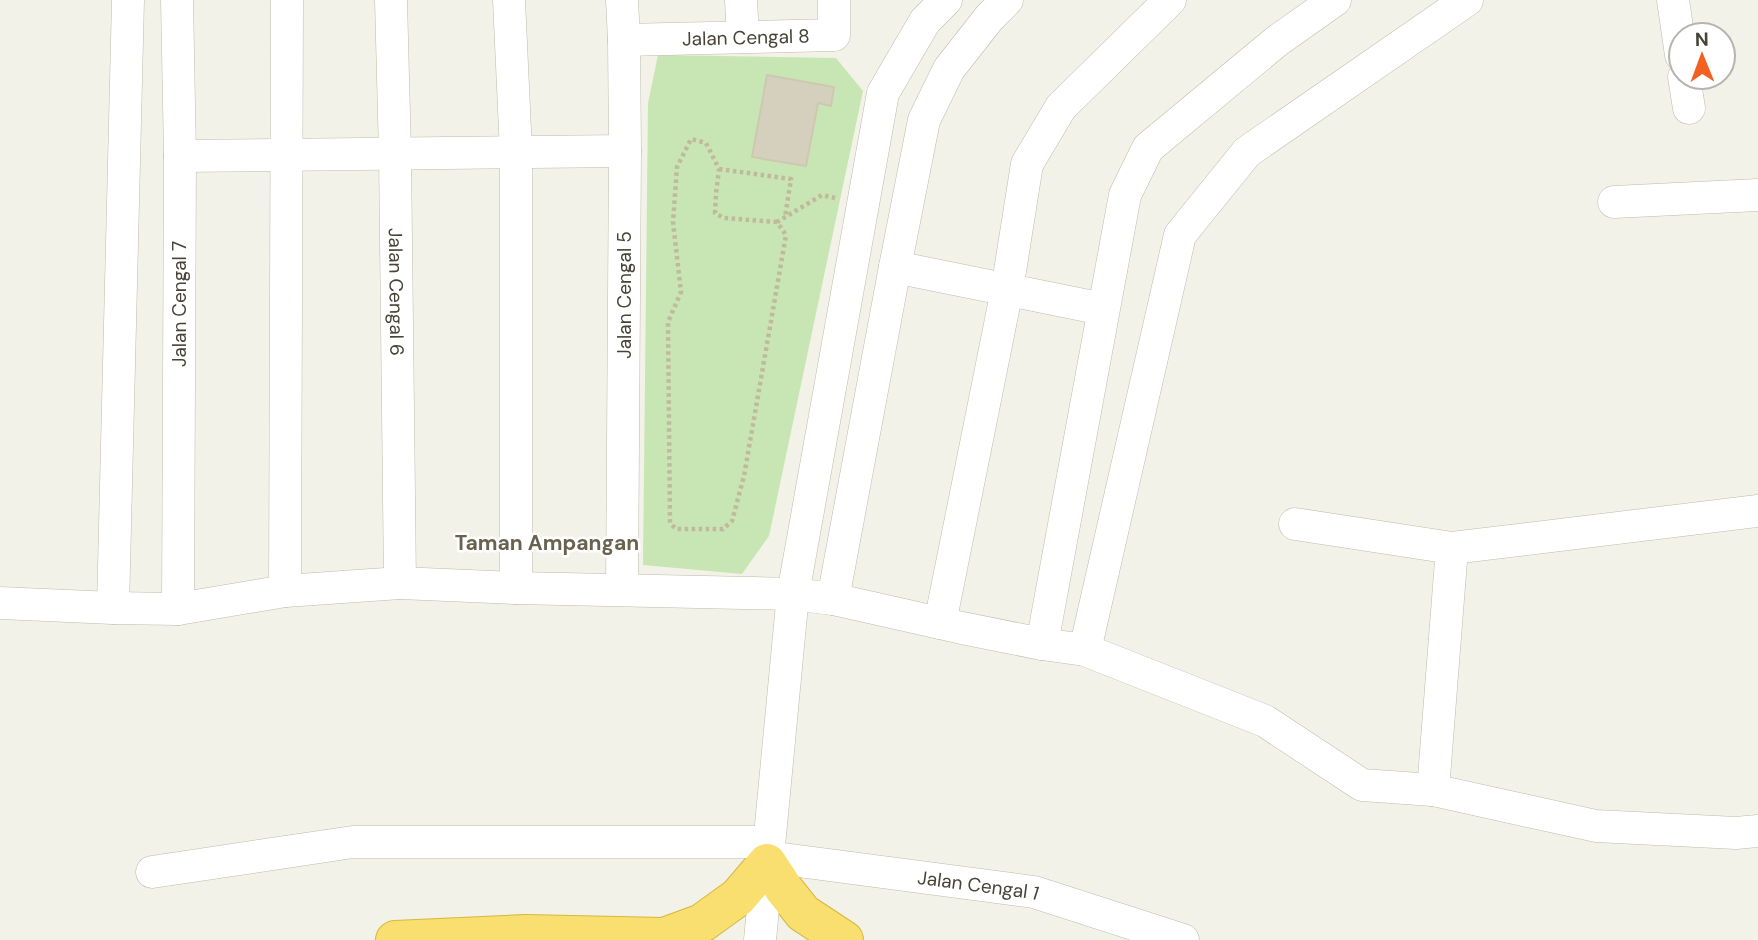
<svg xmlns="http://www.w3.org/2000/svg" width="1758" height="940" viewBox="0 0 1758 940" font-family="'DM Sans',sans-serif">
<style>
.green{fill:#c7e6b3}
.building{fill:#d5cfbe;stroke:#cfc8b1;stroke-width:2}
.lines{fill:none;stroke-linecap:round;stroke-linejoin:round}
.minor-casing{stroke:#bfbbab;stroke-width:33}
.highway-casing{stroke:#d7b73e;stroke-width:40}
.path{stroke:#c0b99d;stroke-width:4.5;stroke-dasharray:3.5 3.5;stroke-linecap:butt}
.minor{stroke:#fff;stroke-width:32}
.highway{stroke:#f8df6f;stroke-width:38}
.labels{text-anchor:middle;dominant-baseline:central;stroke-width:5;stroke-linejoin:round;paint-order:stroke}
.street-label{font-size:19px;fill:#474337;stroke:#fff}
.neighbourhood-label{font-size:21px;font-weight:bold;fill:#69624f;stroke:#fff}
</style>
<rect width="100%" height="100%" fill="#f3f2e8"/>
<path class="green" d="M658,55L836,58L863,91L769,536L742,574L643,565L648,103Z"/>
<path class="building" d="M767,75L834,87L831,106L818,103L806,166L752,157Z"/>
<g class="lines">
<g class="minor-casing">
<g id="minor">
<path d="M177,0L180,156L178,609"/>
<path id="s1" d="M391,0L395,154L400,583"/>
<path d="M509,0L516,152V588"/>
<path d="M622,0L624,40L625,151L622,590"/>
<path d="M741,0L743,37"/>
<path d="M1673,0L1681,55"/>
<path id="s2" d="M624,40L834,35V0"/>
<path d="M1684,77L1689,108"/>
<path d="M180,156L625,151"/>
<path d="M1614,202L1758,195"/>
<path d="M895,267L1103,309"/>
<path d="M1295,524L1452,548L1758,511"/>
<path d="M285,591L287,0"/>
<path d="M833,599L895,267L924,120L949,69L989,18L1007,0"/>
<path d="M0,603L113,608L178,609L285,591L400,583L516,588L793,594L833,599L962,628L1042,644L1085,650L1265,721L1362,785L1433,790L1596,826L1736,833L1758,831"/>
<path d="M113,608L128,0"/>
<path d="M940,623L1007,290L1027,164L1061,107L1170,0"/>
<path d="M1042,644L1125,195L1148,148L1277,41L1335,0"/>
<path d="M1085,650L1180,235L1247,152L1467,0"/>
<path d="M1433,790L1452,548"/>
<path id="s3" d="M768,857L1034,892L1183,940"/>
<path d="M152,872L353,842H769"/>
<path d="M760,940L793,594L883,93L925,21L946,0"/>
</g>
</g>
<g class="highway-casing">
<path id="highway" d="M664,937L702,923L738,897L767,863L784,889L803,913L844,940
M395,940L525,934L664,937L691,940"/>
</g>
<path class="path" d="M719,169L791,179L785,217
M777,222L724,218L715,213L716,194L719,169L706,143L691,139L677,167L673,222L681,292L668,322L670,523L676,529H723L732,521L744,476L786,235L777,222L822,195L835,198"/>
<use href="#minor" class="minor"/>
<use href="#highway" class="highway"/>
</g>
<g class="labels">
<g class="street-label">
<text stroke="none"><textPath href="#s2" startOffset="122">Jalan Cengal 8</textPath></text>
<text stroke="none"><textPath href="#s1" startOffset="292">Jalan Cengal 6</textPath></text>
<text transform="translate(624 295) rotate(-90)">Jalan Cengal 5</text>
<text transform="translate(179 304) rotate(-90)">Jalan Cengal 7</text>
<text stroke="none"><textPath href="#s3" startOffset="212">Jalan Cengal 1</textPath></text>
</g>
<g class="neighbourhood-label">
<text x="547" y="543">Taman Ampangan</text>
</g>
</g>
<g transform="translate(1702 56) rotate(359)"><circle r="33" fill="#ffffff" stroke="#b5b4af" stroke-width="2"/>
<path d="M0-5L12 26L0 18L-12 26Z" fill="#f16121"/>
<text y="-10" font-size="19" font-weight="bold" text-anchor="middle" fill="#474337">N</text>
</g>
</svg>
